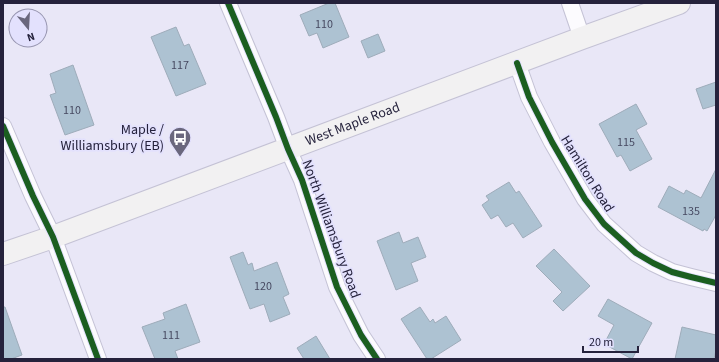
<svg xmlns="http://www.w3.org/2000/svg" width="719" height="362" viewBox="0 0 719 362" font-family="'Source Sans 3',sans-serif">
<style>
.building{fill:#adc2d2;stroke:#9eacba}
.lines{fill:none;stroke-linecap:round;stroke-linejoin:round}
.minor-casing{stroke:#c4c2d5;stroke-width:18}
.secondary-casing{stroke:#c4c2d5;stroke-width:24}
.minor{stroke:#fcfbfe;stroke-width:16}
.secondary{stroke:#f2f1f2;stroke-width:22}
.cycleway-casing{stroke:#e3e1fd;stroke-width:8}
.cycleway{stroke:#1b5e20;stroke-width:6}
.labels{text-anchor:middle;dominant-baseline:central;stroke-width:3.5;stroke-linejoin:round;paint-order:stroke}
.number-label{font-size:12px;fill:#474a62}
.street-label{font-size:14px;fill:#25223c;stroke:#e3e1fd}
.poi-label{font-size:14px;fill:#25223c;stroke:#e3e1fd;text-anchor:end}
</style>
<rect width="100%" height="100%" fill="#e9e7f7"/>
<path class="building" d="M329,3H335L349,37L323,48L317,33L309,36L300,15Z
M176,27L184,46L189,44L206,84L176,96L151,37Z
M378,34L385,51L368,58L361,41Z
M73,65L94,125L65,135L50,95L56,93L50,74Z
M716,82V105L703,109L696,89Z
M636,104L647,124L636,130L652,159L630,171L621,155L617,157L599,124Z
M716,169V215L707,231L704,229L703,231L658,207L669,186L684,194L686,190L701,198Z
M509,182L516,193L519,191L542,226L523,238L513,223L506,227L498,215L491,219L482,205L489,200L486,196Z
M399,232L403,243L418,237L426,257L411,263L418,281L396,290L377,241Z
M554,249L590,286L563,311L553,301L562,292L536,266Z
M243,252L248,265L252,263L254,271L277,262L289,294L283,297L290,314L270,322L264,304L250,309L230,257Z
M608,299L652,323L632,359L604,344L614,325L598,316Z
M186,304L200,342L175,351L178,359H155L142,327L165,319L163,313Z
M3,307H5L22,355L11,359H3Z
M420,307L430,322L433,319L435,323L446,316L461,340L431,359H427L401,319Z
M682,327L716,335V350L714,359H675Z
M316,336L330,359H304L297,348Z"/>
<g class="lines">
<g class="minor-casing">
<path id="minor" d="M228,3L276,117L288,149L302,180L337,287L361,335L377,359
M570,3L582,38
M517,63L529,97L552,142L585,199L604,224L636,253L653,263L672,272L691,277L716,283
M3,126L33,196L53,237L98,359"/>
</g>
<g class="secondary-casing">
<g id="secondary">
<path id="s1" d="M3,254L53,237L582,38L679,3"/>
</g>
</g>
<use href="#minor" class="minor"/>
<use href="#secondary" class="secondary"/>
<g class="cycleway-casing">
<path id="cycleway" d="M228,3L276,117L288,149L302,180L337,287L361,335L377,359
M517,63L529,97L552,142L585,199L604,224L636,253L653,263L672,272L691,277L716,283
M3,126L33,196L53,237L98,359"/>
</g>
<use href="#cycleway" class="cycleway"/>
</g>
<defs>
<g id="bus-pin" transform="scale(1.15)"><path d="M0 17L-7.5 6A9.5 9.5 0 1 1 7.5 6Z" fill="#6a677d" stroke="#e3e1fd"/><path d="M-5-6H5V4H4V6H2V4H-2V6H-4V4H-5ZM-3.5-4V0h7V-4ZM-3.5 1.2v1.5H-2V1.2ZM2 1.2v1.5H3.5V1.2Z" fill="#fff"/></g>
</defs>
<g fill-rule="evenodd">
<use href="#bus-pin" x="180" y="138"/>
</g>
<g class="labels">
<g class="number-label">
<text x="324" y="24">110</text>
<text x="180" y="65">117</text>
<text x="72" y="110">110</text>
<text x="626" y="142">115</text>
<text x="691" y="211">135</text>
<text x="263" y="286">120</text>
<text x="171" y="335">111</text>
</g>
<g class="street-label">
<text stroke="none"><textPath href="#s1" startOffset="373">West Maple Road</textPath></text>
<text transform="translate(587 174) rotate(58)">Hamilton Road</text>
<text transform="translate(331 229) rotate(70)">North Williamsbury Road</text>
</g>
<g class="poi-label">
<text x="164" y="130">Maple /<tspan x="164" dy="16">Williamsbury (EB)</tspan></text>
</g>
</g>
<rect width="719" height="362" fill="none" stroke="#25223c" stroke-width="8"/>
<g transform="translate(28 28) rotate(162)"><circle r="19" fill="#e3e1fd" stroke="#9795b0"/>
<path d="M0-3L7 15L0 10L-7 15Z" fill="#6a677d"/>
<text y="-6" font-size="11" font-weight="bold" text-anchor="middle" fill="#25223c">N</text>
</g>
<path d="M583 346v6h55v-6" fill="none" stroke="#25223c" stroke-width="2"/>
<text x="589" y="346" font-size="12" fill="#25223c" stroke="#e3e1fd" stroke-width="3" paint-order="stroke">20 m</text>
</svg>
